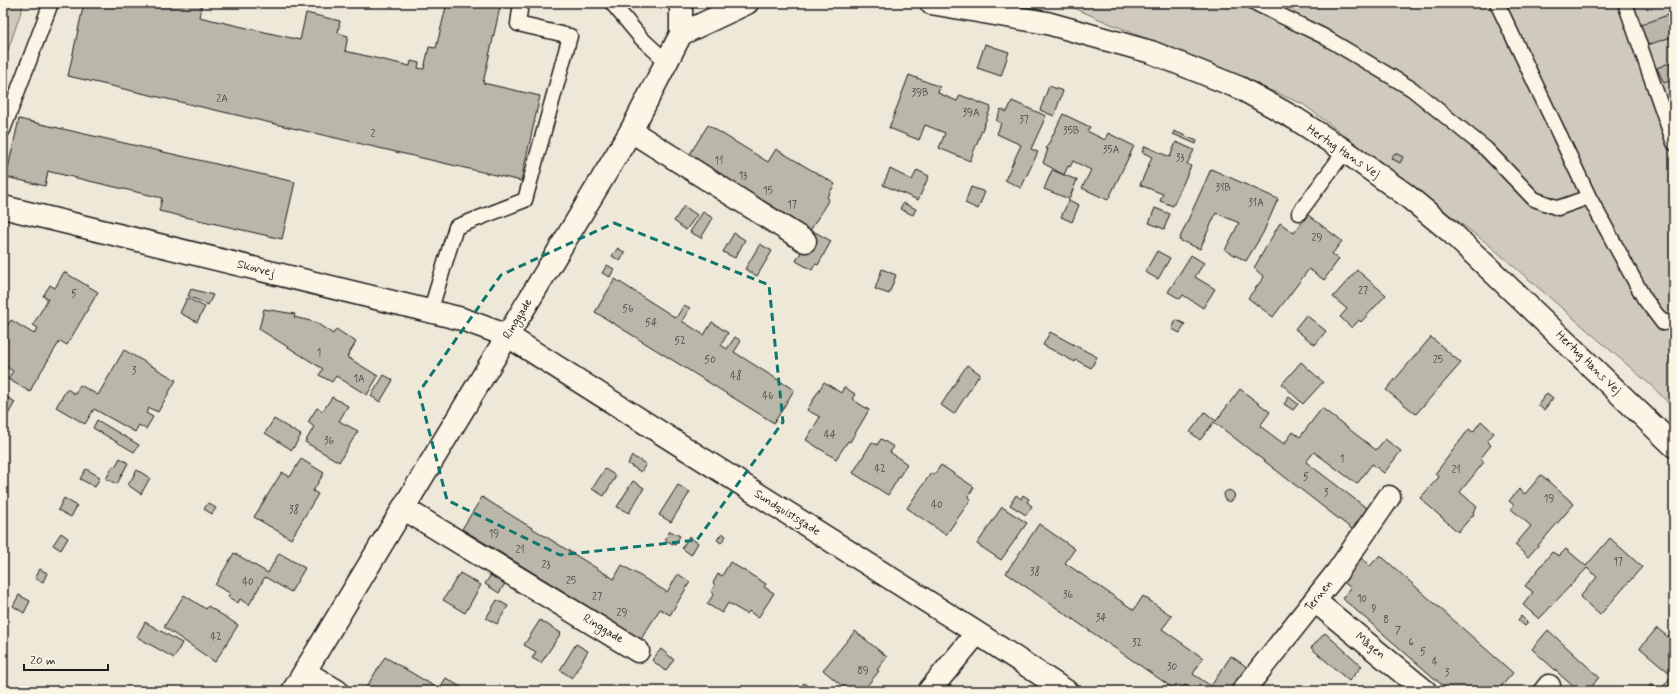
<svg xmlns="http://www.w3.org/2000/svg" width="1677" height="694" viewBox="0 0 1677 694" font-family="Mynerve,sans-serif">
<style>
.green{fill:#cfcabd;stroke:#76736c}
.building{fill:#bab6aa;stroke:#1c1c1c}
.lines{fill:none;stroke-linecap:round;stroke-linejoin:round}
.service-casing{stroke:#1c1c1c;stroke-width:17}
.minor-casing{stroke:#1c1c1c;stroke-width:25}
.tertiary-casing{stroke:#1c1c1c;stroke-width:25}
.service{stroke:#fcf5e5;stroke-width:14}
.minor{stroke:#fcf5e5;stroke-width:22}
.tertiary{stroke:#fcf5e5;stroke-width:22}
.marked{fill:none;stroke:#0f766e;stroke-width:3;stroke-dasharray:8 5;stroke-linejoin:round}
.labels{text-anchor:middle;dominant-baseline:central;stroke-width:3;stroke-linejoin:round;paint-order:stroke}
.number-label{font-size:10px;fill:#444240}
.street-label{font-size:12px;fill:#1c1c1c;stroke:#fcf5e5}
</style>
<rect width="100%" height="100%" fill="#eee8d9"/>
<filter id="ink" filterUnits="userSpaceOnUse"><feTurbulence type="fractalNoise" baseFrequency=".025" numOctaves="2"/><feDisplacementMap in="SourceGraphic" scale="8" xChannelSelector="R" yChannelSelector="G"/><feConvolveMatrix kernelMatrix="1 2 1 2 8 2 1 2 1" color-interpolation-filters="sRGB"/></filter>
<g filter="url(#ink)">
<path class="green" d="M3,3H24L3,65Z
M1063,3H1674V409L1654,388L1488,244L1303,104L1099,19Z"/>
<path class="building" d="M84,3H135L146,6L147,3H202L199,17L300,40L306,13L340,21L338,33L348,36L345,51L410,66L411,61L419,63L418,68L424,69L429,47L436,48L447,3H501L483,83L540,96L521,181L68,76Z
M1673,13L1674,36L1645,46L1638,26Z
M985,44L1009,52L1001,76L977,68Z
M1674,61V79L1664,83L1657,68Z
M909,75L940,87L938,93L957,101L960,95L991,107L970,161L939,148L945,133L925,125L919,140L889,128Z
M1049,86L1063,91L1054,116L1040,110Z
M1674,95V109L1669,97Z
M1012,101L1046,116L1031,149L1038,152L1021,188L1005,180L1021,145L997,134L1001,123L996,121L1001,109L1007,112Z
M1063,114L1090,127L1087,131L1105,140L1108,133L1134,146L1108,200L1082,188L1091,170L1073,161L1070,167L1068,166L1064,175L1043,163L1048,149H1046Z
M19,119L295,182L282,239L159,211L162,198L51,172L48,171L45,186L6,177Z
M708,125L768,162L776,149L835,184L827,197L829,199L810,231L688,157Z
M1174,131L1197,141L1196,144L1173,134Z
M1176,142L1194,150L1187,164L1191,166L1173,206L1160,201L1163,194L1140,185L1152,157L1142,152L1145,146L1170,157Z
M1395,153L1403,157L1400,163L1391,158Z
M890,169L912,180L917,170L929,176L918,200L883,185Z
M1211,169L1278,199L1263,233L1246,261L1225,250L1239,223L1216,213L1200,249L1179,240Z
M1052,170L1077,180L1069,199L1044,189Z
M971,187L985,192L978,209L965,203Z
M1069,200L1079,205L1072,222L1061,217Z
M903,203L916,209L913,215L900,209Z
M684,206L697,215L686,230L674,221Z
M1155,208L1170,214L1164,229L1149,223Z
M703,212L713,218L701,238L690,232Z
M1308,215L1342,241L1332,254L1339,259L1324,280L1309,269L1273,317L1248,298L1264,277L1254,268L1280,223L1294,233Z
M813,231L831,241L818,265L815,264L812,270L796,261Z
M734,233L745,240L735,258L723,252Z
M760,244L772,251L757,276L745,269Z
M618,248L625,253L620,261L612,256Z
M1157,251L1170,258L1158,279L1145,272Z
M1191,255L1204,263L1195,277L1215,289L1203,308L1183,295L1180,299L1168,292Z
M607,265L614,269L610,277L602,273Z
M882,269L896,275L889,294L875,289Z
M1357,270L1386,295L1361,322L1359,320L1352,328L1340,317L1347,309L1333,297Z
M64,272L98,292L67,345L60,341L34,383L30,392L8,379L13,371L3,365V332L11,320L34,334L38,328L33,325L48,299L43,296L50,285L55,288Z
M615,279L676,318L684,305L690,308L682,321L704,335L712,322L728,333L721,345L727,349L735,337L741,341L734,352L794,390L774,423L595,312Z
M191,289L213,295L208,305L188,296Z
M187,298L205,307L197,322L180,313Z
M264,309L295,314L294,317L315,322L333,334L336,329L356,342L347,357L378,376L367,395L336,376L332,382L319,375L323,369L259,329Z
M1306,315L1326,331L1315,345L1295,329Z
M1176,320L1185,324L1180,333L1172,329Z
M1050,332L1097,357L1091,368L1076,360L1075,362L1043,345Z
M1431,337L1461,363L1416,414L1386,390Z
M124,350L176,380L158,412L149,408L146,413L153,417L146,429L139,425L135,432L94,409L85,424L56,407L67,389L75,394L80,385L98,395Z
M1301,362L1323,382L1303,404L1282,384Z
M967,365L980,374L954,414L941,405Z
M384,375L393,380L380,402L371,396Z
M824,382L841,393L844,387L855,394L852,399L869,410L850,442L848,441L836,459L806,440L820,417L807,410Z
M1240,389L1270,412L1260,426L1284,444L1293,432L1300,437L1322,408L1376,450L1385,439L1401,451L1384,473L1372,464L1357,484L1314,452L1306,462L1373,513L1357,533L1214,422L1200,440L1190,432L1205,412L1216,421Z
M3,393L6,395L5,396L15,402L6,418L3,417Z
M1547,393L1553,398L1544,410L1538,405Z
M332,397L348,406L339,421L358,431L339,462L305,442L314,427L308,422L317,408L323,411Z
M1289,397L1298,404L1293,410L1284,404Z
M274,419L301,435L292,450L265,433Z
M97,420L139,445L134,452L93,428Z
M1481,421L1494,433L1487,441L1491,445L1480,459L1484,462L1460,492L1477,507L1473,512L1474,514L1458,532L1420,498L1439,477L1435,474L1469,429L1473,432Z
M881,439L894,447L890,452L907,464L888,495L853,473L872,442L877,445Z
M632,456L646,464L641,472L628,464Z
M120,458L128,463L117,484L106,479L113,466L115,467Z
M301,459L324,473L313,491L318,494L291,539L254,517L282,472L290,477Z
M941,465L974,487L968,497L971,499L946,535L907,508L931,473L934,475Z
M86,469L100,477L95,487L80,479Z
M605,469L616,476L604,496L592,489Z
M137,470L150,478L141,494L128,485Z
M1541,475L1574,504L1528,557L1515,545L1531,526L1511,509L1514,505L1509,501L1519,489L1525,494Z
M633,481L644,488L629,513L617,507Z
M678,485L690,492L671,522L659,515Z
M1223.5 496a5.5 5.5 0 1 1 11 0a5.5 5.5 0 1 1-11 0Z
M1016,495L1021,499L1023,495L1029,499L1027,502L1032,506L1026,515L1010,505Z
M482,497L614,579L622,565L667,592L678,574L690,582L670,615L660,609L641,639L462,529Z
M64,498L77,506L71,517L58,510Z
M208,503L216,508L212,514L204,509Z
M1002,507L1027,523L1001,560L977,544Z
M1039,524L1075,549L1065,563L1134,610L1143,596L1172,616L1162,629L1203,658L1193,674L1211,686L1231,656L1247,667L1230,691H1194L1185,685L1181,691H1177L1006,573Z
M670,531L680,536L675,545L665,540Z
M61,533L68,538L61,550L53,545Z
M722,533L726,536L721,543L717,540Z
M689,537L698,543L691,555L682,548Z
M1610,538L1642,567L1600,615L1580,597L1597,577L1587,568L1539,619L1523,605L1533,592L1525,586L1552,552L1559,556L1566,549L1586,566Z
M234,553L268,573L279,553L305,568L291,592L265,577L249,605L240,599L238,603L228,597L230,593L215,585Z
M1380,555L1513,673L1497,691H1449L1342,598L1351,588L1341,580L1361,558L1370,566Z
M730,562L766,584L764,587L774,593L758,618L749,611L747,614L728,603L722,613L707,604L714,594L711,592L715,585L713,583L718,574L722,576Z
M40,569L47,573L43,582L35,578Z
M460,573L481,585L465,613L443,600Z
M492,573L506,582L499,593L485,584Z
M19,595L30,601L24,613L13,606Z
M184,595L206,609L208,606L238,625L215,662L164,627Z
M497,600L508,606L497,624L486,618Z
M1521,616L1528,623L1525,626L1518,620Z
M540,620L561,633L541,663L532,658L536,652L524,645Z
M145,622L182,643L174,658L137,637Z
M1657,628L1668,637L1674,629V691H1646L1651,684L1660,691L1672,675L1640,648Z
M1548,630L1599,677L1590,689L1593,691H1578L1532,649Z
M855,631L887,657L877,670L879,671L866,687L872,691H848L823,670Z
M1325,633L1362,666L1349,681L1311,648Z
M576,644L588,651L572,678L560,670Z
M661,649L674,660L665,671L652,660Z
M385,657L439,689L446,678L467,691H364Z
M804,683L809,687L810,686L817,691H797Z"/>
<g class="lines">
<g class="service-casing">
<path id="service" d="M612,3L641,38L666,61
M1255,3L1323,36L1412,89L1486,149L1534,199L1558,208L1589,197
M1497,3L1589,197L1644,298L1663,323L1674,321
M1625,3L1674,143
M3,130L51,3
M1299,213L1345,151
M430,312L456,227L525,200L570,36L518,24L521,3"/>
</g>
<g class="minor-casing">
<path id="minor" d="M931,3L1047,23L1151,52L1240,88L1296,119L1345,151L1406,195L1451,232L1674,446
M631,131L805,241
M3,207L462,319L508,336L977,633L1066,691
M403,508L638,651
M1315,601L1425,691
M305,672L337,691
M929,691L977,633
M1243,691L1338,571L1389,497
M1545,691L1549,686"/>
</g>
<g class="tertiary-casing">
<path id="tertiary" d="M681,34L747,3
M293,691L631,131L681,34V3"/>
</g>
<use href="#service" class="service"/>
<use href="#minor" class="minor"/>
<use href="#tertiary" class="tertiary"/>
</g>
</g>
<path class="marked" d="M614,223L769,285L783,422L697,540L560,555L447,500L419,392L501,275Z"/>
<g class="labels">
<g class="number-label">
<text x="920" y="93">39B</text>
<text x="222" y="99">2A</text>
<text x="971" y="113">39A</text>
<text x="1024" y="120">37</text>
<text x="1071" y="131">35B</text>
<text x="373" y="134">2</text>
<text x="1111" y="150">35A</text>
<text x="1180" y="158">33</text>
<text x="719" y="161">11</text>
<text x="743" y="176">13</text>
<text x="1223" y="188">31B</text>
<text x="768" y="191">15</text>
<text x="1256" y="203">31A</text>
<text x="792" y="205">17</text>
<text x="1317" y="238">29</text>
<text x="1363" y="291">27</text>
<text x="74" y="294">5</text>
<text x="628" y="309">56</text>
<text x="651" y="323">54</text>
<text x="680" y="341">52</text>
<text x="319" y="353">1</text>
<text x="710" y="360">50</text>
<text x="1438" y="360">25</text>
<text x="134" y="371">3</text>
<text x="736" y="376">48</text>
<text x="359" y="379">1A</text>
<text x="768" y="396">46</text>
<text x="830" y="435">44</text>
<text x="329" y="441">36</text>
<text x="1342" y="459">1</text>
<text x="880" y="469">42</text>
<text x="1456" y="470">21</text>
<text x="1306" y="477">5</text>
<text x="1326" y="493">3</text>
<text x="1549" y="499">19</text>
<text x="937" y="505">40</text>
<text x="294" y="510">38</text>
<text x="494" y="534">19</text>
<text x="520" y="550">21</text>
<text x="1618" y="562">17</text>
<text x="546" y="565">23</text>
<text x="1035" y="572">38</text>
<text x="571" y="581">25</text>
<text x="248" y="582">40</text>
<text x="1068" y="595">36</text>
<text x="597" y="597">27</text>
<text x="1362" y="599">10</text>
<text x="1374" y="609">9</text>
<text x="622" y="613">29</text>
<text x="1101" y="618">34</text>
<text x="1386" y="620">8</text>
<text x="1398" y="631">7</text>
<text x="216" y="637">42</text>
<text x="1411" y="642">6</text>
<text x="1137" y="643">32</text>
<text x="1423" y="652">5</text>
<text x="1435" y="662">4</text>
<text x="1172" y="667">30</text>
<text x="863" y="671">89</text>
<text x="1447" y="673">3</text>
</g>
<g class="street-label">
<text transform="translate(1343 152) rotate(34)">Hertug Hans Vej</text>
<text transform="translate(256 269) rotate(14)">Skovvej</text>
<text transform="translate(518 319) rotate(-59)">Ringgade</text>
<text transform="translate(1588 363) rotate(44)">Hertug Hans Vej</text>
<text transform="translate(787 513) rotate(32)">Sundquistsgade</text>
<text transform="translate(1319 596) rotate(-52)">Ternen</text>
<text transform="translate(603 629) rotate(31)">Ringgade</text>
<text transform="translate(1370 646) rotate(39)">Mågen</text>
</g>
</g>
<rect width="1677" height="694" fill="none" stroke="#fcf5e5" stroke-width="16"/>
<rect x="8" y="8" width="1661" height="678" fill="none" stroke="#1c1c1c" stroke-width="1.5" filter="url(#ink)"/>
<path d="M24 664v6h84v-6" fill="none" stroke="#1c1c1c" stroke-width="2"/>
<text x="30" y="664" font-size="12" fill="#1c1c1c" stroke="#fcf5e5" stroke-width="3" paint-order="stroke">20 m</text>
</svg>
